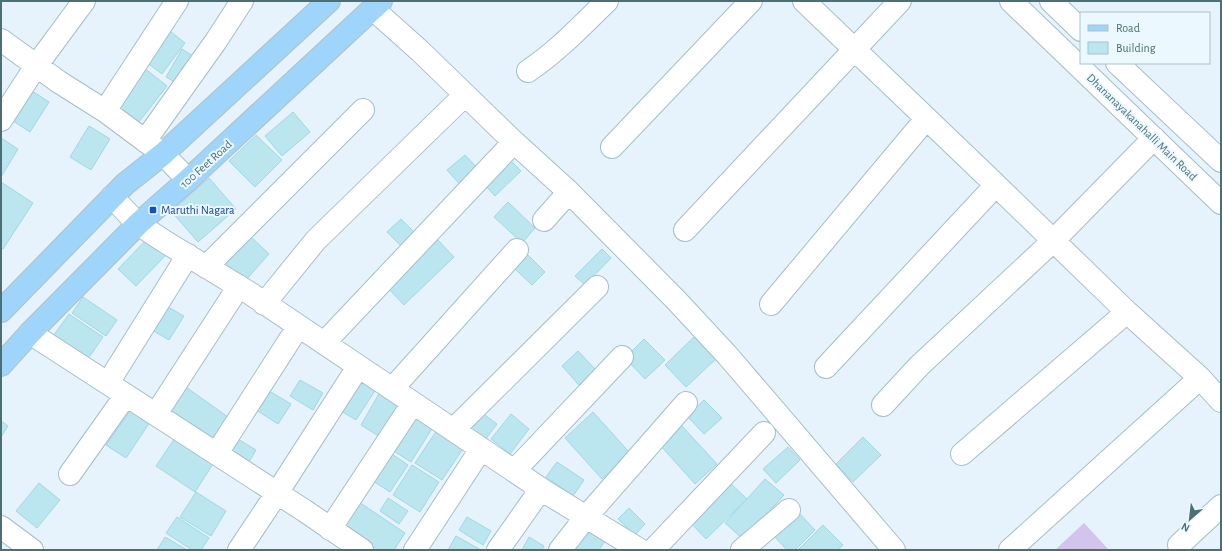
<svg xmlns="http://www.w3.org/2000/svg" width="1222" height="551" viewBox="0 0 1222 551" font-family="'Alegreya Sans',sans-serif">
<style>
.green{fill:#d2c4ea}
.building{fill:#bce6ef;stroke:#9ed8e4}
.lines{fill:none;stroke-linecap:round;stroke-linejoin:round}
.minor-casing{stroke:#a4bfc7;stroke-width:24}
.major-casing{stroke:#b0c0c2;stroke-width:24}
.minor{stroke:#fff;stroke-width:22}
.major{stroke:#9fd5fa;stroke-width:22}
.transit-dot{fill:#1a4fb4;stroke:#ecf8ff;stroke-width:1.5}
.labels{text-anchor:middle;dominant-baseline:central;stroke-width:4;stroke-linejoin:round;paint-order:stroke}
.street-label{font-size:12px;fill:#4b6f75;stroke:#ecf8ff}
.transit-label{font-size:12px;fill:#164399;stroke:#ecf8ff;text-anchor:start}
</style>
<rect width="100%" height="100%" fill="#e6f3fc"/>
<path class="green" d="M1084,523L1109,550H1055Z"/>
<path class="building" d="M166,28L185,43L162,74L142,59Z
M182,49L196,58L180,85L166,77Z
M144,68L167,86L135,127L112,109Z
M29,89L49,102L30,132L10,119Z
M293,112L310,132L282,156L265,136Z
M89,126L110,139L91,170L70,157Z
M256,135L282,160L255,187L229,161Z
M1,138L18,149L1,177Z
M465,155L481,172L463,188L447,170Z
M508,158L521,171L495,196L483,183Z
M209,178L236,209L198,242L171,211Z
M1,182L33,203L3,249L1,248Z
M508,202L535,228L522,243L494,217Z
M401,219L417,235L403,248L387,232Z
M247,233L269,254L245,281L222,260Z
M148,238L166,255L136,286L118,269Z
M437,239L454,257L404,305L387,287Z
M602,249L611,258L585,285L575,276Z
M527,254L545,272L532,285L514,268Z
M83,297L117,320L106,336L72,313Z
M161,303L184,316L169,340L147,327Z
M69,314L103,337L83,366L49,342Z
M696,335L717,358L686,387L665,365Z
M644,339L665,360L645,379L625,358Z
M578,351L595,369L579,385L562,366Z
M358,374L378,386L356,420L336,408Z
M300,380L323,393L313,410L290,396Z
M183,385L228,417L210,443L164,412Z
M266,389L291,404L278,424L253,408Z
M380,392L399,404L380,437L361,425Z
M704,400L722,418L704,434L687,416Z
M135,404L154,416L126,458L106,445Z
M477,409L497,424L485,440L465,425Z
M593,412L630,453L602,479L565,438Z
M411,413L433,427L411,462L389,448Z
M511,414L529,429L510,454L491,439Z
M1,421L8,426L1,437Z
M681,425L717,464L695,484L660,445Z
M437,430L464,447L442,480L415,463Z
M233,436L256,450L245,469L222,455Z
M863,437L881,455L853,482L836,464Z
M175,438L213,464L195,492L156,466Z
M788,447L800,460L776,483L763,469Z
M386,450L408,465L390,492L367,477Z
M557,462L584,480L573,496L546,477Z
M412,465L439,482L420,512L393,495Z
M765,479L784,495L744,540L725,523Z
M728,481L747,499L706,539L689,521Z
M39,483L60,500L37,528L16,511Z
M196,492L226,511L211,536L180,517Z
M388,498L408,511L399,524L380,511Z
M356,500L405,533L394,550H367L336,529Z
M629,508L645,524L635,535L618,519Z
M797,511L815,530L795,550H787L772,534Z
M177,517L209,538L201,550H192L166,533Z
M467,517L491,531L483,545L459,530Z
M823,525L843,545L838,550H798Z
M582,528L605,541L599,550H569Z
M456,536L481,550H448Z
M165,537L187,550H157Z
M529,537L544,546L542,550H522Z"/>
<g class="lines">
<g class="minor-casing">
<path id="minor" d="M804,1L996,185L1127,312L1200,378L1221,401
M1011,1L1221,203
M1051,1L1081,30
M373,9L420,51L514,142L569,192L676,300L728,356L894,550
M1,40L59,82L105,111L163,154L188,180
M1117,63L1221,161
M528,71C558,51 582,25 607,1
M105,111L177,1
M1,120L36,66L84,1
M145,141L216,41L242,1
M612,147L751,1
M112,197L138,224L167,243L248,292L547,493L640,550
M544,220L569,192
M685,230L900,1
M206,267L363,110
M264,304L316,240L465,95
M771,304L926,119
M30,333L305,511L362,550
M324,343L514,142
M826,367L996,185
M108,383L188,255
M392,389L517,250
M883,405L919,366L1053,241L1154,138
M156,414L239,286
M453,430L597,287
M217,453L298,327
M962,454L1127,312
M514,471L622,357
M70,474L126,395
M1,527L32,550
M330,529L413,403
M1179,545L1221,506
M239,550L277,493L358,367
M415,550L481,449
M498,550L541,489
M560,550L586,517L686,403
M653,550L764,433
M742,550L789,510
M1010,550L1200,378"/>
</g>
<g class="major-casing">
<path id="major" d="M1,311L125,184L163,154L329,1
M1,365L30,333L138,224L188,180L381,1"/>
</g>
<use href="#minor" class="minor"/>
<use href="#major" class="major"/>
</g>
<rect class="transit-dot" x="149" y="206" width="8" height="8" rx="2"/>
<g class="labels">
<g class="street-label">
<text transform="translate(1142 127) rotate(44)">Dhananayakanahalli Main Road</text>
<text transform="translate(206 164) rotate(-42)">100 Feet Road</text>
</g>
<g class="transit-label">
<text x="161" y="210">Maruthi Nagara</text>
</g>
</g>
<rect width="1222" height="551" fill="none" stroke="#4b6f75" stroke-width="4"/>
<rect x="1080" y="12" width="130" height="52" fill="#ecf8ff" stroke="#acc1c8"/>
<rect x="1088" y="25" width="20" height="6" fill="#9fd5fa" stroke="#acc1c8"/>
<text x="1116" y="32" font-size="12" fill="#4b6f75">Road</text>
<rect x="1088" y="42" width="20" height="12" fill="#bce6ef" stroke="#acc1c8"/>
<text x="1116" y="52" font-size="12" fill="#4b6f75">Building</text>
<g transform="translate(1190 519) rotate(208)" stroke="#ecf8ff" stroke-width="3" paint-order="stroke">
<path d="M0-3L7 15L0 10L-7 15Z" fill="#4b6f75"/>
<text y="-6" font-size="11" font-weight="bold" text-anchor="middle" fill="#4b6f75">N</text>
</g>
</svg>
